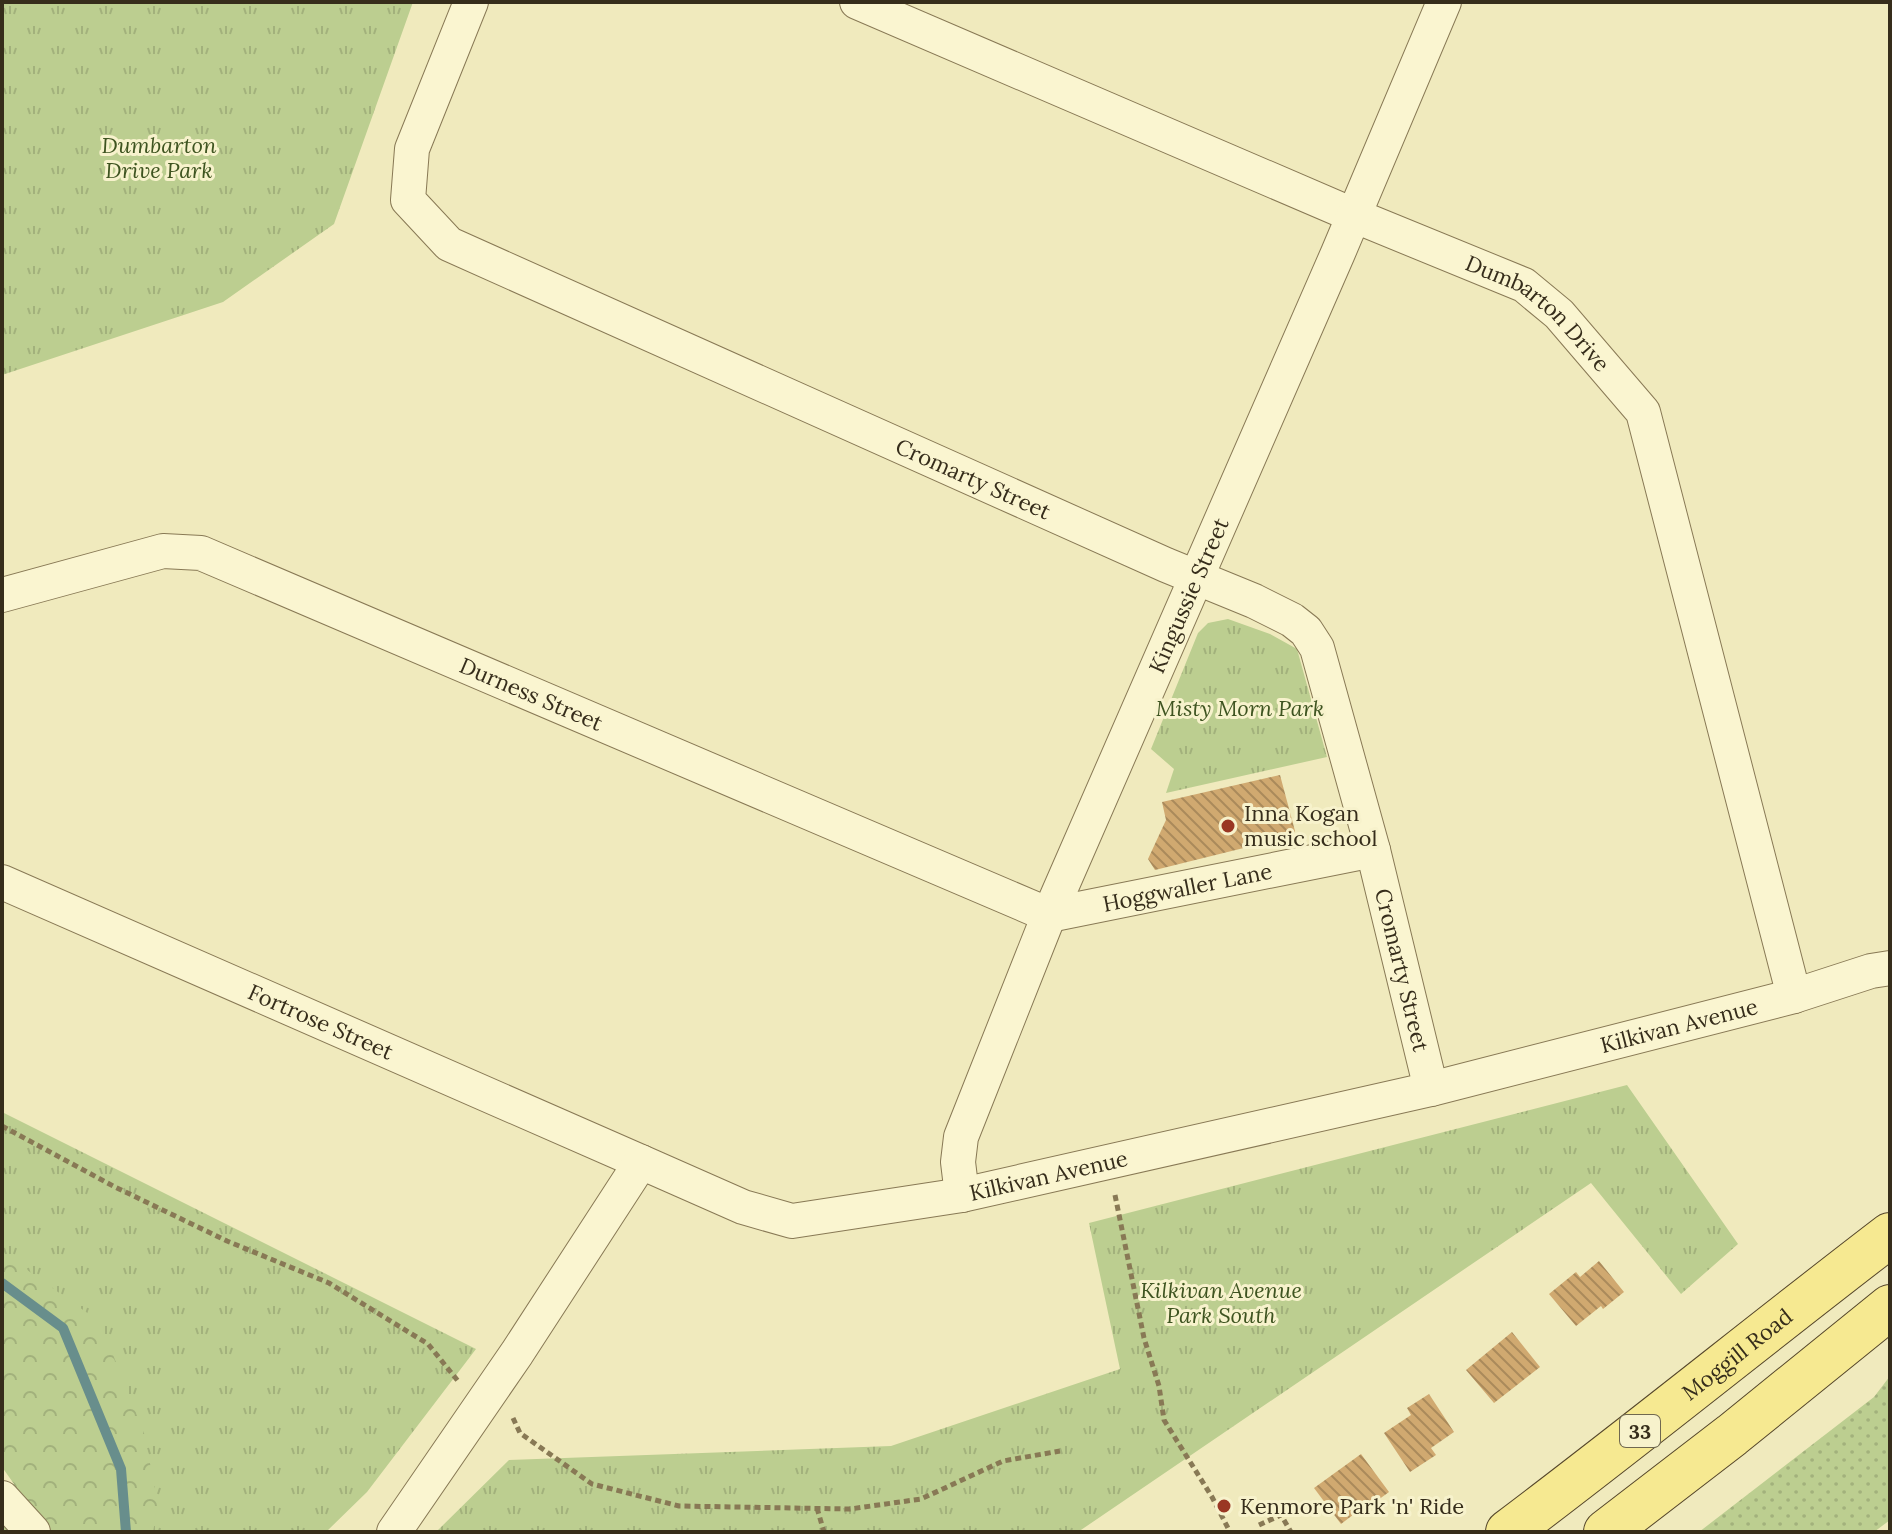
<svg xmlns="http://www.w3.org/2000/svg" width="1892" height="1534" viewBox="0 0 1892 1534" font-family="Lora,serif">
<style>
.grass{fill:url(#grass-dots)}
.forest{fill:url(#forest-crowns)}
.park{fill:url(#park-tufts)}
.lines{fill:none;stroke-linecap:round;stroke-linejoin:round}
.stream{stroke:#688e8c;stroke-width:10}
.building{fill:url(#building-back-hatch)}
.minor-casing{stroke:#887955;stroke-width:36}
.major-casing{stroke:#55462a;stroke-width:46}
.path{stroke:#887955;stroke-width:5;stroke-dasharray:6 4;stroke-linecap:butt}
.minor{stroke:#faf5d0;stroke-width:34}
.major{stroke:#f6e991;stroke-width:44}
.poi-dot{fill:#9a3723;stroke:#f7f2cc;stroke-width:3}
.labels{text-anchor:middle;dominant-baseline:central;stroke-width:6;stroke-linejoin:round;paint-order:stroke}
.shield{fill:#f7f2cc;stroke:#706850;stroke-width:2}
.shield-label{font-size:20px;font-weight:bold;fill:#362d1b}
.park-label{font-size:22px;font-style:italic;fill:#3e5420;stroke:#f7f2cc}
.street-label{font-size:22px;fill:#362d1b;stroke:#f7f2cc}
.poi-label{font-size:22px;fill:#362d1b;stroke:#f7f2cc;text-anchor:start}
</style>
<defs>
<pattern id="grass-dots" width="8" height="8" patternUnits="userSpaceOnUse" patternTransform="scale(2)"><rect width="8" height="8" fill="#bcce90"/><path d="M2 2h.1M6 6h.1" fill="none" stroke="#a2b17c" stroke-width="1.8" stroke-linecap="round"/></pattern>
<pattern id="forest-crowns" width="20" height="18" patternUnits="userSpaceOnUse" patternTransform="scale(2)"><rect width="20" height="18" fill="#bcce90"/><path d="M2 6a3 3 0 1 1 6 0M12 15a3 3 0 1 1 6 0" fill="none" stroke="#a2b17c"/></pattern>
<pattern id="park-tufts" width="24" height="20" patternUnits="userSpaceOnUse" patternTransform="scale(2)"><rect width="24" height="20" fill="#bcce90"/><path d="M3 7l-1-3M5 7V3M7 7l1-3M15 17l-1-3M17 17v-4M19 17l1-3" fill="none" stroke="#a2b17c"/></pattern>
<pattern id="building-back-hatch" width="6" height="6" patternUnits="userSpaceOnUse" patternTransform="scale(2)"><rect width="6" height="6" fill="#d0a970"/><path d="M-1 5l2 2M0 0l6 6M5-1l2 2" fill="none" stroke="#aa8a5b"/></pattern>
</defs>
<rect width="100%" height="100%" fill="#f0eabd"/>
<path class="grass" d="M1890,1376V1520L1874,1532H1699L1874,1397Z"/>
<path class="forest" d="M2,1137L241,1532H2V1490L14,1484L2,1467Z"/>
<path class="park" d="M2,2H413L334,224L223,302L2,375Z
M1228,619L1270,634L1297,649L1327,757L1166,793L1174,769L1151,749L1198,633L1208,623Z
M1627,1085L1738,1244L1681,1294L1591,1183L1078,1532H436L509,1460L891,1446L1120,1369L1089,1223Z
M2,1112L476,1349L367,1492L326,1532H153L158,1504L144,1433L100,1322L2,1252Z"/>
<g class="lines">
<path class="stream" d="M2,1283L63,1328L121,1469L126,1532"/>
</g>
<path class="building" d="M1280,775L1295,831L1292,836L1155,870L1148,859L1166,820L1162,802Z
M1599,1261L1624,1292L1603,1309L1601,1306L1576,1326L1549,1294L1576,1272L1580,1277Z
M1512,1332L1540,1367L1494,1403L1466,1370Z
M1429,1394L1454,1432L1431,1448L1436,1455L1410,1472L1384,1433L1411,1415L1407,1408Z
M1361,1454L1389,1492L1367,1508L1366,1505L1341,1524L1314,1488Z"/>
<g class="lines">
<g class="minor-casing">
<g id="minor">
<path id="s1" d="M471,2L412,149L408,200L449,244L1166,565L1254,601L1292,620L1306,631L1317,648L1373,850L1431,1089"/>
<path id="s2" d="M857,2L1353,215L1524,285L1559,314L1643,412L1794,996"/>
<path id="s3" d="M2,595L163,551L201,553L1049,915L1373,850"/>
<path id="s4" d="M2,882L641,1162"/>
<path id="s5" d="M962,1195L958,1162L961,1137L1049,915L1338,253L1444,2"/>
<path d="M2,1498L33,1532"/>
<path id="s6" d="M394,1532L517,1353L641,1162L743,1207L792,1221L962,1195L1431,1089L1794,996L1871,971L1890,968"/>
</g>
</g>
<g class="major-casing">
<g id="major">
<path id="s7" d="M1508,1532C1637,1435 1762,1333 1890,1235"/>
<path d="M1606,1532L1732,1435L1890,1307"/>
</g>
</g>
<path class="path" d="M2,1126L113,1186L227,1241L329,1283L428,1344L458,1381
M1115,1195L1144,1338L1159,1386L1164,1420L1212,1497L1230,1532
M513,1418L520,1433L592,1484L679,1506L850,1509L921,1499L1003,1461L1060,1451
M817,1508L824,1532
M1259,1525L1281,1515L1291,1532"/>
<use href="#minor" class="minor"/>
<use href="#major" class="major"/>
</g>
<g class="poi-dot">
<circle cx="1228" cy="826" r="8"/>
<circle cx="1224" cy="1506" r="8"/>
</g>
<g class="labels">
<rect class="shield" x="1620" y="1415" width="40" height="32" rx="6"/>
<g class="shield-label">
<text x="1640" y="1431">33</text>
</g>
<g class="park-label">
<text x="159" y="145">Dumbarton<tspan x="159" dy="25">Drive Park</tspan></text>
<text x="1240" y="708">Misty Morn Park</text>
<text x="1221" y="1290">Kilkivan Avenue<tspan x="1221" dy="25">Park South</tspan></text>
</g>
<g class="street-label">
<text stroke="none"><textPath href="#s2" startOffset="752">Dumbarton Drive</textPath></text>
<text stroke="none"><textPath href="#s1" startOffset="844">Cromarty Street</textPath></text>
<text stroke="none"><textPath href="#s5" startOffset="646">Kingussie Street</textPath></text>
<text stroke="none"><textPath href="#s3" startOffset="564">Durness Street</textPath></text>
<text stroke="none"><textPath href="#s3" startOffset="1268">Hoggwaller Lane</textPath></text>
<text stroke="none"><textPath href="#s1" startOffset="1564">Cromarty Street</textPath></text>
<text stroke="none"><textPath href="#s4" startOffset="348">Fortrose Street</textPath></text>
<text stroke="none"><textPath href="#s6" startOffset="1516">Kilkivan Avenue</textPath></text>
<text stroke="none"><textPath href="#s6" startOffset="868">Kilkivan Avenue</textPath></text>
<text stroke="none"><textPath href="#s7" startOffset="290">Moggill Road</textPath></text>
</g>
<g class="poi-label">
<text x="1244" y="813">Inna Kogan<tspan x="1244" dy="25">music school</tspan></text>
<text x="1240" y="1506">Kenmore Park 'n' Ride</text>
</g>
</g>
<rect width="1892" height="1534" fill="none" stroke="#362d1b" stroke-width="8"/>
</svg>
